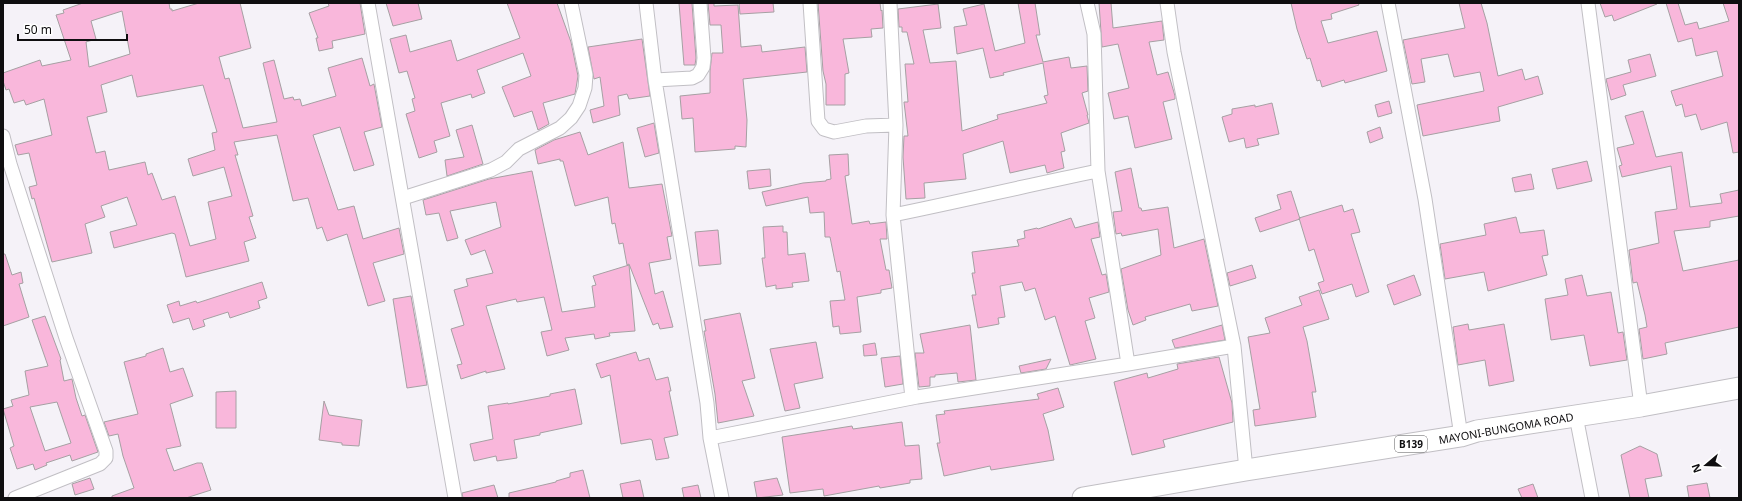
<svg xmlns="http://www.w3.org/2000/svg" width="1742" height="501" viewBox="0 0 1742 501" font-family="'Noto Sans',sans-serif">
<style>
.building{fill:#f9b7db;stroke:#a6a0a3;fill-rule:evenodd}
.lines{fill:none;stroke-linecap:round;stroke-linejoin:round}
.street-casing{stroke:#c1bfc4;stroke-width:15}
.primary-casing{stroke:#c1bfc4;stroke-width:23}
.street{stroke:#fff;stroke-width:13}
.primary{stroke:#fff;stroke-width:21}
.labels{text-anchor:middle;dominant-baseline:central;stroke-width:3.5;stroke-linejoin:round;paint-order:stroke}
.shield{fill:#fff;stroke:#575658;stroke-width:1}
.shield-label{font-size:10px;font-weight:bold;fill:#0f0e10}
.street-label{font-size:11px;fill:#0f0e10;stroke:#fff}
</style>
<rect width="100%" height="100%" fill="#f5f2f8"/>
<path class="building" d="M83,3H169L170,9H172V11L199,3H240L251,48L219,57L225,79L229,78L243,128L277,122L263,63L274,60L284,99L293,97L294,100L300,99L302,106L336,96L328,68L362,58L370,86L374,84L382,127L364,132L374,165L354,171L340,127L313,135L338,210L354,206L363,239L399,228L404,254L373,263L385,301L368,306L347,234L327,241L322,227L317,229L308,198L293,201L277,135L234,142L238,155H235L253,216L249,217L256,238L244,242L249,261L186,277L175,234L172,233L114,248L110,232L137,225L127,197L101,206L105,217L85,224L92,253L52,262L34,198L32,199L29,187L37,185L29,153L18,155L15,145L52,135L44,99L26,105L24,100L14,103L9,89L6,90L3,81V73L40,60L42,66L71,60L56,15L64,13L63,10ZM122,11L130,54L89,67L86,42L96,39L91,21ZM132,75L137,97L203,85L217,132L212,133L215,150L188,159L193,176L224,167L232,196L208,202L216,239L190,246L175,196L162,200L152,173L148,175L145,162L109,170L105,151L96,153L87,117L107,112L101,85Z
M328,3H360L365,34L332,41L333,48L319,51L316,38H318L309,13L329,6Z
M386,3H418L422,19L393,26Z
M507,3H557L571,42L578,76L575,94L543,103L549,124L538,130L532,111L514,117L502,87L531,76L523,53L477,70L485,93L472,98L471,94L441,103L450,136L434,141L437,152L419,158L406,114L415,111L412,99L415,98L407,71L399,73L390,39L406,35L410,52L451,40L457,61L520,38Z
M679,3H692L696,58L695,65H684Z
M708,3H714V6L738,5L741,47L761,45L762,52L805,47L807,72L743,79L747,120L746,147L735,146V149L695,152L693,118L682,119L680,96L710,93V71L712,53H723L721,25H710Z
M739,3H773L774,12L740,14Z
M818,3H880L881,11L882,10L883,28L871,29L872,37L843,39L849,73L845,74V105H826V84L823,71Z
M1018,3H1035L1040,35H1036L1043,62L1069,57L1071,68L1087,66L1088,91L1082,93L1088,115H1087L1089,123L1061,133L1065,151L1061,152L1064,168L1047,173L1045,165L1010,173L1003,141L963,154L966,179L924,183L925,198L906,199L903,157L904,136H908L904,102H908L905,64H914L907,32H902V27H899L898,9L938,4L941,28L923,30L930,63L956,61L962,131L998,119L997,115L1047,103L1044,96L1048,95L1043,63L1003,73L1004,75L990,78L983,48L957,54L954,27L967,25L963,9L984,4L995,51L1025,43Z
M1099,3H1111L1113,28L1162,21L1164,40L1149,42L1157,75L1168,72L1175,96V99L1163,102L1172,139L1135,148L1128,116L1114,119L1108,93L1129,88L1118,44L1102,47Z
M1291,3H1358L1359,5L1331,14L1332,19L1321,21L1328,43L1377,31L1387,71L1345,83L1344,80L1322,87L1320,80L1317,81L1310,58L1307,59L1297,29Z
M1459,3H1481L1487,23L1498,76L1522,69L1525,80L1538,76L1543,94L1498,107L1500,121L1423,136L1417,105L1484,91L1480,72L1454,77L1448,54L1421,59L1425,82L1412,84L1403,40L1465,28Z
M1600,3H1657V4L1614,21L1612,15L1605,17Z
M1666,3H1678L1685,25L1697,22L1699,29L1729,21L1723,3H1739V152L1733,153L1727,122L1701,130L1696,114L1685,117L1682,104L1676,106L1671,91L1723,76L1717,51L1696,56L1692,38L1678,42Z
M642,39L650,96L629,99L627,94L618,96L620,115L593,123L590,110L604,106L600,77L594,79L588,47Z
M1650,54L1656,76L1623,85L1626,95L1611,100L1606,79L1631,72L1628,60Z
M1389,101L1392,113L1378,117L1375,105Z
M1272,103L1279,134L1257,139L1259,145L1246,148L1244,138L1229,142L1222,117L1232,114V109L1255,105V107Z
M1643,111L1656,157L1682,152L1690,207L1722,203L1720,194L1739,190V216L1710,221V227L1674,231L1683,271L1739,260V327L1665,343L1667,354L1643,359L1639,329L1647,327L1645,315L1637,282L1633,283L1629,250L1659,243L1655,212L1677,209L1671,166L1622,177L1619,166L1622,165L1617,148L1634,144L1625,116Z
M654,123L659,153L645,157L637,128Z
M472,125L483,164L447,176L445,160L464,157L456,130Z
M1380,127L1383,138L1370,143L1367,132Z
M580,132L588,155L623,142L629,188L662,184L672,236L667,237L671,259L649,263L655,294L663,291L673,327L660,329L658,323L653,325L629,264L627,265L623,243L619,244L615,223L612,224L608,197L575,206L563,161H560V159L538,164L535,150L554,140Z
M848,154L849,175L845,176L852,224L869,221L870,224L886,222L887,239H880L886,270H889L892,288L881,290V293L857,297L861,332L840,334L839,326L833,327L830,301L845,300L840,271L837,272L830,237H825L824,212L810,213L808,197L766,206L762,192L803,183L826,181V180L831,179L829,155Z
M1587,161L1592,181L1557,189L1552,169Z
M1131,168L1139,208H1141L1142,211L1168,207L1174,248L1204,239L1218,306L1192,311L1190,304L1145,317L1146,320L1133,325L1128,310L1121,269L1161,255L1158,229L1122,236L1121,233L1116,234L1113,212L1122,211L1115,172Z
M770,169L771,186L749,189L747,171Z
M532,171L562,312L595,307L592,286L596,285L593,276L629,265L635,331L609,333L610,336L595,339L594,334L565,338L569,350L547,356L541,332L552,330L544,297L517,302L516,299L486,306L505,369L486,373V371L461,379L457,365L462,364L451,329L464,325L454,290L468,286L466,279L493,273L485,250L471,255L465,240L501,227L496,202L450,211L458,238L447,241L439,213L426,215L423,200L489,179Z
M1531,174L1534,189L1515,192L1512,178Z
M1291,191L1300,219L1260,232L1255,218L1281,209L1277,195Z
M1342,205L1344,212L1353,209L1360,232L1351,234L1369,292L1356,297L1352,284L1322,294L1318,283L1324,281L1314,249L1309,251L1299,218Z
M1516,217L1520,233L1544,230L1548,255L1542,256L1547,275L1488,291L1484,272L1445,279L1440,244L1486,235L1484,224Z
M1071,218L1075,228L1098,222L1100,237L1091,239L1102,275L1106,274L1109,292L1089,298L1095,318L1085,321L1096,359L1070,365L1055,316L1045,320L1035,288L1025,291L1022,282L1000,286L1005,317L998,318L999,324L978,328L972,295H976L972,273H975L972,252L1019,246L1017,240L1025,238L1024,231L1037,228L1038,229Z
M783,226V232H787L788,255L805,253L809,281L792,283L793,287L776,289V285L766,287L762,258H765L763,227Z
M718,230L721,264L699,266L695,232Z
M3,254H5L12,275L21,272L23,283L19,284L29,317L3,326Z
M1252,265L1256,278L1230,286L1227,273Z
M1414,275L1421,295L1394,305L1387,285Z
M1582,275L1587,296L1611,292L1618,333L1623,332L1627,360L1590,366L1584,335L1551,340L1545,299L1568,295L1565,279Z
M262,282L267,298L258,301L260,308L230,318L228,312L203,320L205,326L193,330L189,318L173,323L167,305L179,301L180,306L196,301L197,303Z
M1319,290L1329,319L1303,327L1307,341L1316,392H1312L1316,417L1255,426L1253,410L1260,409L1248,337L1270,333L1265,318L1302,305L1299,297Z
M411,296L427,385L407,388L393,299Z
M740,313L755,378L742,381L754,416L718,423L715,394L704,331H706L704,320Z
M45,316L61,359L60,360L64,381L72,379L76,398L82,416L85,415L98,452L72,461L70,455L46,463L47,465L35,470L33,464L17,469L10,448L14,446L3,409L13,406L11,400L29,395L25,371L48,366L32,320ZM57,402L71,443L45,451L30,407Z
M1468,324L1469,330L1504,324L1514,381L1489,386L1485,360L1458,365L1453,327Z
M970,325L976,380L958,382L957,373L935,375V377H930V386L919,387L915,353H924L920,334Z
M1222,325L1225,340L1175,348L1172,340Z
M816,342L823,378L794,384L800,408L785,411L770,349Z
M875,343L877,355L864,356L863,345Z
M163,348L170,372L183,368L193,396L170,404L181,446L166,449L174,471L197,463H202L211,490L186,498H112V496L134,488L123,456L118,434L109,436L104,422L138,414L124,362L146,356V354Z
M636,352L639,361L649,358L656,380L668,377L671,391H669L678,435L664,438L669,458L656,460L652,440L650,439L621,444L610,375L601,378L596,364Z
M900,356L903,384L885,387L881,358Z
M1219,357L1232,403L1233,422L1163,440L1165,447L1132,455L1114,382L1147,373L1148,378L1178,369L1177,364Z
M1051,359L1046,369L1021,373L1019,366Z
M1058,388L1064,407L1043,414L1048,430L1054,460L991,470L990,466L944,476L937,443H940L936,415L945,414L944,411L1039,399L1037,394Z
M575,389L582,424L540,433V435L514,440L517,458L497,461L496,456L474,461L470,444L493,439L488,406L508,403V404L550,396V394Z
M236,391V428H216V392Z
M324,401L329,415L362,420L359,446L342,445V443L319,440Z
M902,422L905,446L919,445L922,479L910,480V483L880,488L879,486L824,496L823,489L790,493L782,437L852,426L853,429Z
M1640,446L1657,454L1662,476L1645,479L1649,498H1630L1621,455Z
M583,470L590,498H509V493L556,482V481L570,477V473Z
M90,478L94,489L75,495L72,484Z
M777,478L783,495L757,498L754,482Z
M640,480L644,498H623L620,484Z
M1707,483L1710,498H1689L1687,486Z
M1533,484L1538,498H1522L1518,489Z
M494,485L498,498H463L462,493Z
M698,485L701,498H684L682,488Z"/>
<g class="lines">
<g class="street-casing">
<path id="street" d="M368,3L455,498
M646,3L655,80
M700,3L704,58L703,67L698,75L692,78L655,80L707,403L710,438
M810,3L818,121L824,129L834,132L866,126L896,125
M890,3L896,125L893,215L912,398
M1167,3L1174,52L1234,346L1246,470
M1388,3L1425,199L1461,436
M1588,3L1641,406
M3,136L10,164L66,338L106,451V458L100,464L15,498
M403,198L491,170L506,162L519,149L560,128L571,118L579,106L585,88L586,75L571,3
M893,215C962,201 1029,185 1098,171
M1128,364L1234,346
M1576,416L1592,498
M722,498L710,438L917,397L1128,364L1098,171L1094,34L1087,3"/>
</g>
<g class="primary-casing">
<path id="primary" d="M1083,498L1246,470L1461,436L1477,431L1641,406L1739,388"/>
</g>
<use href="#street" class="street"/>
<use href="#primary" class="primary"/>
</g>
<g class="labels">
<rect class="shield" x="1395" y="436" width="32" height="16" rx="3"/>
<g class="shield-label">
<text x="1411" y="444">B139</text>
</g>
<g class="street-label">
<text transform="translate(1506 428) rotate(-10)">MAYONI-BUNGOMA ROAD</text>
</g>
</g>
<rect width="1742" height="501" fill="none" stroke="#0f0e10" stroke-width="8"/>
<g transform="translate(1706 465) rotate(251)" stroke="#ffffff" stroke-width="3" paint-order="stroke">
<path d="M0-3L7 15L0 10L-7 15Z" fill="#0f0e10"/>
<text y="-6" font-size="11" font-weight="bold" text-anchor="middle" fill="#0f0e10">N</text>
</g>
<path d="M18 34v6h109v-6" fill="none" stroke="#0f0e10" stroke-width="2"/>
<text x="24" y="34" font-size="12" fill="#0f0e10" stroke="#ffffff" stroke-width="3" paint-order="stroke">50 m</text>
</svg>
